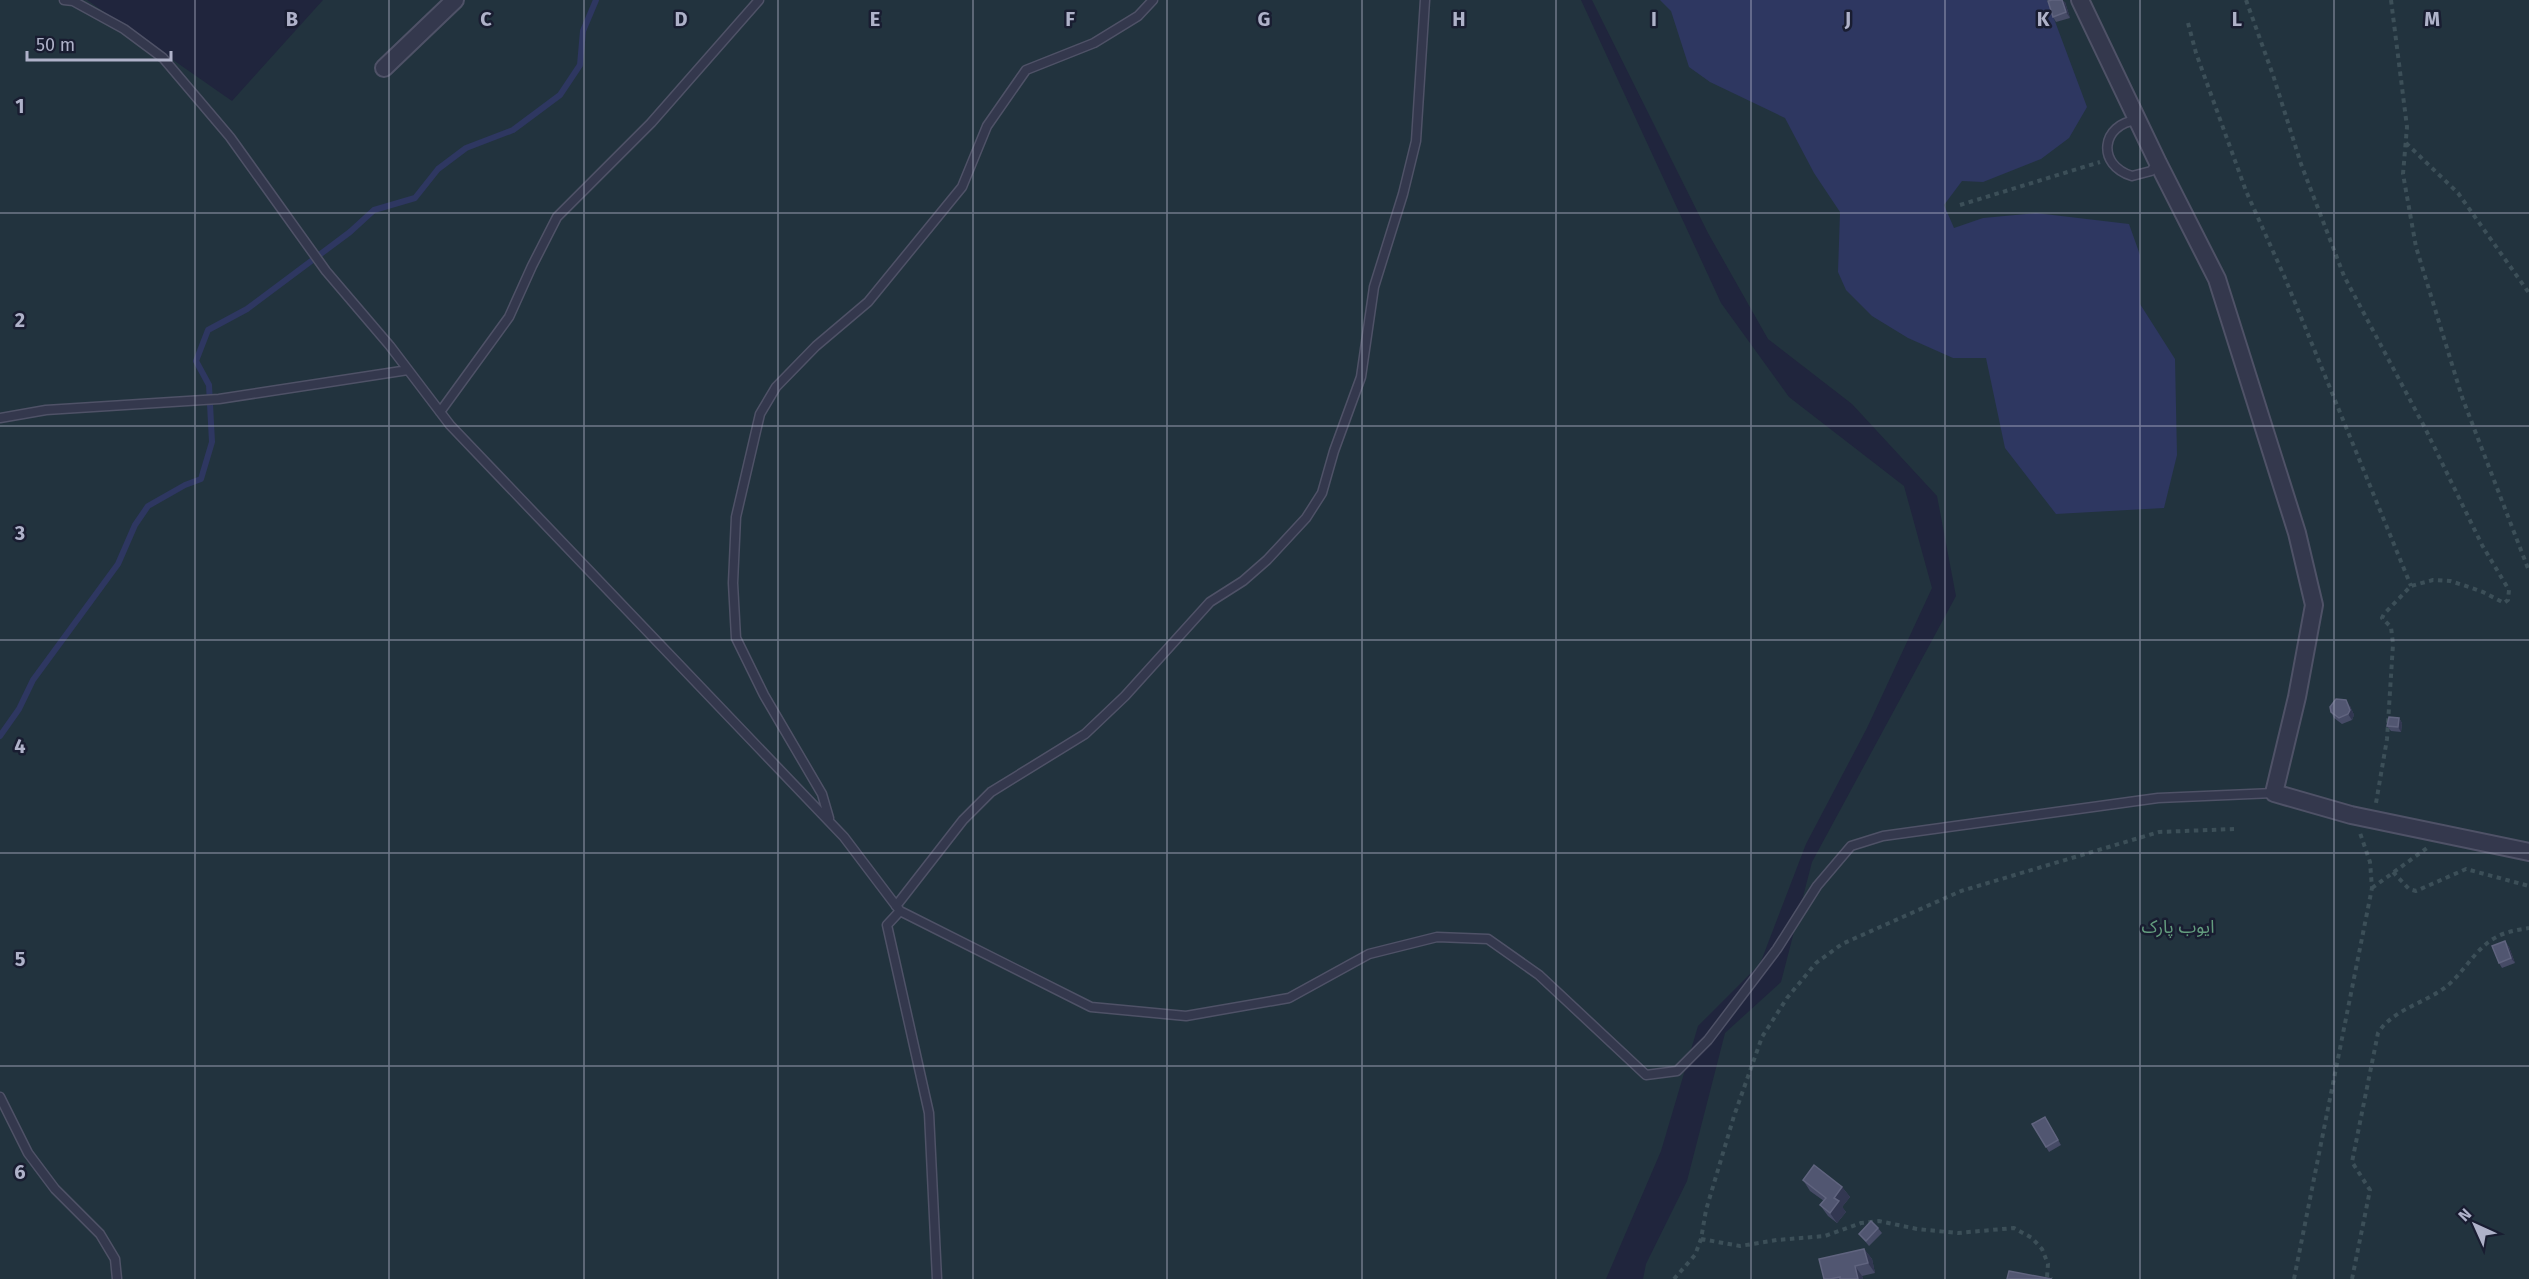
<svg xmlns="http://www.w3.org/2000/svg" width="2529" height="1279" viewBox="0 0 2529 1279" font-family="'Fira Sans','Noto Sans Arabic',sans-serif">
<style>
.green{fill:#22333e}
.water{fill:#2e3761}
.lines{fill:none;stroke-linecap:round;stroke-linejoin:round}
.stream{stroke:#2e3761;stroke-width:6}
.service-casing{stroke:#4f5267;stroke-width:11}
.minor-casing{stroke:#4f5267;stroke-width:20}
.path{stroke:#3c4f58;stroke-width:4;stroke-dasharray:4.5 4.5;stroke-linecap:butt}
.service{stroke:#34384d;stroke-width:8}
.minor{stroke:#34384d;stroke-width:16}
.wall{fill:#464b66}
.shaded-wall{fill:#323751}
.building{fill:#515671;stroke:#60647f;stroke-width:1.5}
.grid{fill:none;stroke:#afb2c9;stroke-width:1.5;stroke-opacity:0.55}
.labels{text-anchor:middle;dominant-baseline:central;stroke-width:5;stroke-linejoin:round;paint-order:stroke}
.park-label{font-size:18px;fill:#639c7e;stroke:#191d31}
.grid-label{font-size:20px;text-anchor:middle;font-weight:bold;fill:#afb2c9;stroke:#191d31;stroke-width:5;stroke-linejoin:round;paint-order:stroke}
</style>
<rect width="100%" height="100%" fill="#20253d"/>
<path class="green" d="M0,0H87L232,101L323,0H1581L1721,303L1789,397L1904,486L1932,588L1867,728L1806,844L1760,964L1698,1026L1661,1151L1606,1279H0Z
M1592,0H2529V1279H1643L1646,1264L1687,1181L1725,1033L1781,982L1812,862L1956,596L1937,496L1852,404L1768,339L1708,233Z"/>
<path class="water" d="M1660,0H2047L2087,107L2069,138L2041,159L1983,182L1962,181L1944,205L1954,228L1983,218L2036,213L2129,224L2140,255V304L2175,359L2177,455L2164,508L2056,514L2005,448L1986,358H1953L1908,338L1872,316L1846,290L1838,272L1840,212L1814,173L1785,118L1710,82L1689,67L1671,11Z"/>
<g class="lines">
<path class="stream" d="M0,736L19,709L33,680L118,564L135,525L148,506L185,485L201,479L212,442L209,385L196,361L208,330L247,309L350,232L374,210L415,198L438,169L466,148L513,130L560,95L580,65L583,31L596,0"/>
<g class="service-casing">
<path id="service" d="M64,0L73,1L124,29L163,58L230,137L326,271L390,346L450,425L844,837L900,911L1091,1007L1186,1016L1289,998L1369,954L1437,937L1488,939L1539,975L1646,1075L1677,1071L1708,1040L1777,949L1817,886L1851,846L1883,836L2158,798L2274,793
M2137,120C2101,124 2096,165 2132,176L2151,171L2158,163
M440,412L509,317L532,266L557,217L651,123L759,0
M0,418L46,410L219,399L408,370
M829,818L822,794L764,695L736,638L733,583L736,517L760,414L776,387L816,346L868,302L962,187L987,126L1026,70L1094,43L1138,16L1153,0
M896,906L963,820L991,792L1085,734L1125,696L1210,602L1243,581L1267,560L1306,518L1322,493L1334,451L1361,377L1374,287L1403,194L1416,141L1425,0
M900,911L887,925L929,1113L937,1279
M0,1097L28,1153L55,1189L100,1234L115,1259L117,1279"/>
</g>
<g class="minor-casing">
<path id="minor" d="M2080,0L2158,163L2217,279L2297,533L2314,605L2297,697L2274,793L2351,815L2529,852
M384,68L455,0"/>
</g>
<path class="path" d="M2246,0L2273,75L2301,164L2344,276L2425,428L2482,545L2509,590L2508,600L2504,603L2483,592L2463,585L2450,581L2433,580L2411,586L2384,614L2382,618L2391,627L2393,644L2387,739L2376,803
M2391,0L2407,127L2403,174L2416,247L2462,397L2529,571
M2188,23L2196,53L2246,191L2285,278L2411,586
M2406,143L2458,193L2529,293
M1960,205L2100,162
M2393,872L2409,889L2416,891L2466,869L2529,886
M2372,888L2427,848
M1701,1239L1740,1246L1777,1240L1825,1236L1861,1223L1879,1221L1917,1229L1958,1233L2014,1228L2032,1238L2042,1249L2048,1264L2047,1277L2052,1279
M1674,1279L1695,1255L1701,1239L1706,1210L1734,1116L1762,1037L1787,998L1816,963L1842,944L1961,891L2159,832L2234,829
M2294,1279L2372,888L2370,862L2360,833
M2352,1279L2370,1190L2352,1162L2378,1033C2393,1009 2426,1003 2447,986C2464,972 2474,951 2493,939C2504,932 2516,930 2529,928"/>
<use href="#service" class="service"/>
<use href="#minor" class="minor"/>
</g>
<path class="wall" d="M2065,2L2070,18L2056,22L2053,17Z
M2350,706L2354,715L2352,720L2342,724L2334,718L2331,712Z
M2399,718L2402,723L2401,732L2391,731L2387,726Z
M2505,941L2509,947L2515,963L2502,968L2499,963Z
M2048,1122L2061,1145L2049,1152L2046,1147Z
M1803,1180L1842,1187L1850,1197L1842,1207L1846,1212L1837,1223L1828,1216L1820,1205L1824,1201L1810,1191Z
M1878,1228L1882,1233L1869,1246L1863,1239L1859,1234Z
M1864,1249L1872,1259L1875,1273L1862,1276L1863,1279H1824Z"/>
<path class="shaded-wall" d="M2062,0L2065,2L2070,18L2066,12Z
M2346,700L2350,706L2354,715L2352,720L2348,714Z
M2399,718L2402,723L2401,732L2398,727Z
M2505,941L2509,947L2515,963L2511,958Z
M1842,1187L1850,1197L1842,1207L1846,1212L1837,1223L1830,1213L1834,1198Z
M1864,1249L1872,1259L1875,1273L1868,1263Z
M1855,1266L1862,1276L1863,1279H1858Z"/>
<path class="building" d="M2052,0H2062L2066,12L2053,17L2048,1Z
M2336,699L2346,700L2350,710L2348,714L2339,718L2331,712L2330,707Z
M2389,717L2399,718L2398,727L2387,726Z
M2505,941L2511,958L2499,963L2492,946Z
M2045,1117L2058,1140L2046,1147L2032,1124Z
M1814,1165L1842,1187L1834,1198L1839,1201L1830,1213L1820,1205L1826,1198L1803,1180Z
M1871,1221L1878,1228L1866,1241L1859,1234Z
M1864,1249L1868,1263L1855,1266L1858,1279H1840V1277L1830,1279H1824L1819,1259Z
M2009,1271L2052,1279H2007Z"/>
<path class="grid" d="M195,0V1279M389,0V1279M584,0V1279M778,0V1279M973,0V1279M1167,0V1279M1362,0V1279M1556,0V1279M1751,0V1279M1945,0V1279M2140,0V1279M2334,0V1279M0,213H2529M0,426H2529M0,640H2529M0,853H2529M0,1066H2529"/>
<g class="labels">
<g class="park-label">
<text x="2178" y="927">ایوب پارک</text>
</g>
</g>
<g class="grid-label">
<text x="292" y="26">B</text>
<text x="486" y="26">C</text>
<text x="681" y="26">D</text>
<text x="875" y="26">E</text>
<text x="1070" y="26">F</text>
<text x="1264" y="26">G</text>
<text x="1459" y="26">H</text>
<text x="1654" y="26">I</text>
<text x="1848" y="26">J</text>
<text x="2043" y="26">K</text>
<text x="2237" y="26">L</text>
<text x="2432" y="26">M</text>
<text x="20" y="113">1</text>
<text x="20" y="327">2</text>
<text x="20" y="540">3</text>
<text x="20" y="753">4</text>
<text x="20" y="966">5</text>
<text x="20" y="1179">6</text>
</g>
<g transform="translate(2475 1225) rotate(315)" stroke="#191d31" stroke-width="4.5" paint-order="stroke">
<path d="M0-4.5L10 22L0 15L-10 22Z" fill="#afb2c9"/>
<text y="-9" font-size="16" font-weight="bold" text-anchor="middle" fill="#afb2c9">N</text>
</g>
<path d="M27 51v9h144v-9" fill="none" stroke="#afb2c9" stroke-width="3"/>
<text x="36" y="51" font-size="18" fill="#afb2c9" stroke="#191d31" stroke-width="4.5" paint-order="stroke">50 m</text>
</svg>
